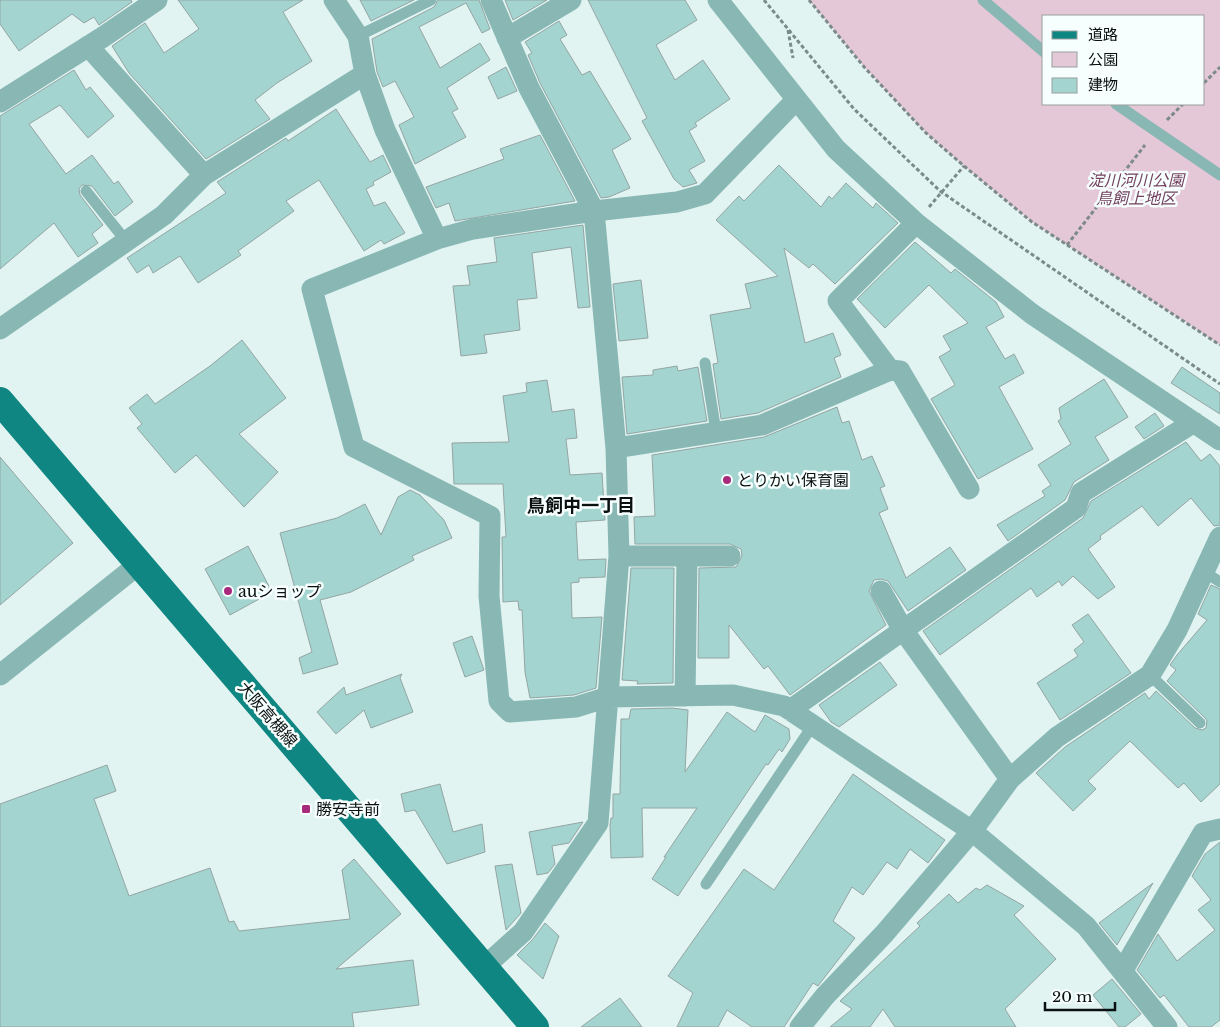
<svg xmlns="http://www.w3.org/2000/svg" width="1220" height="1027" viewBox="0 0 1220 1027" font-family="'Libre Baskerville','Noto Sans JP',serif">
<style>
.green{fill:#e4c8d7;fill-rule:evenodd}
.building{fill:#a3d4d0;stroke:#94a5a3}
.lines{fill:none;stroke-linecap:round;stroke-linejoin:round}
.path{stroke:#7c8a88;stroke-width:3;stroke-dasharray:4 2.5;stroke-linecap:butt}
.lane{stroke:#88b7b4;stroke-width:11}
.street{stroke:#88b7b4;stroke-width:21}
.primary{stroke:#0f8681;stroke-width:28}
.poi-dot{fill:#a72a7c;stroke:#f7fefe;stroke-width:2}
.labels{text-anchor:middle;dominant-baseline:central;stroke-width:5;stroke-linejoin:round;paint-order:stroke}
.park-label{font-size:16px;font-style:italic;fill:#74425f;stroke:#f7fefe}
.poi-label{font-size:16px;fill:#09100f;stroke:#f7fefe;text-anchor:start}
.street-label{font-size:16px;fill:#09100f;stroke:#f7fefe}
.neighbourhood-label{font-size:18px;font-weight:bold;fill:#09100f;stroke:#f7fefe}
</style>
<rect width="100%" height="100%" fill="#e1f4f2"/>
<path class="green" d="M809,0H1220V345L1032,222L964,166L926,133L865,68ZM1044,16H1204V104H1044Z"/>
<path class="building" d="M0,0H131L132,2L99,25L94,17L84,23L72,14L19,51L0,24Z
M178,0H303L283,12L312,61L277,83L255,100L270,119L206,159L129,73L112,46L145,23L164,53L199,29Z
M360,0H414L371,21Z
M438,0H479L490,29L482,33L466,3L419,27L440,68L480,43L490,60L447,88L458,109L452,112L466,137L415,164L399,125L414,117L395,81L383,87L377,72L372,39L434,7Z
M505,0H547L513,20Z
M588,0H685L697,20L656,45L675,80L703,60L730,99L695,123L697,126L689,131L705,161L689,170L697,183L683,187L674,179L642,121L647,118Z
M559,21L567,35L560,39L582,75L590,71L631,139L612,150L630,188L609,197L601,198L540,83L528,55L532,53L525,42Z
M506,67L517,91L498,99L488,77Z
M74,70L86,90L90,87L114,116L88,138L60,105L29,124L66,174L92,155L114,184L118,181L133,202L115,216L92,186L82,185L79,189L80,195L103,225L92,234L98,243L78,257L54,223L0,269V116Z
M336,109L370,162L383,155L391,172L373,182L374,185L366,189L374,206L385,202L405,233L384,244L381,240L364,251L319,180L286,201L294,211L238,251L241,255L198,283L180,256L153,273L149,265L137,273L127,258L226,193L217,182L286,138L288,141Z
M540,135L575,201L455,221L449,203L436,208L426,187L504,159L500,149Z
M779,165L821,207L829,196L832,199L846,183L873,208L876,203L898,223L835,284L813,264L809,268L784,248L805,343L833,333L841,355L834,358L841,377L758,413L721,419L713,364L718,363L710,315L751,308L745,284L778,276L716,220L739,196L744,201Z
M583,225L590,307L578,308L571,247L532,253L537,298L517,300L520,330L484,335L487,353L461,356L453,286L470,285L467,266L497,262L494,238Z
M915,242L951,273L955,269L996,302L1004,317L986,327L1005,359L1014,354L1024,373L999,387L1033,449L978,479L931,399L955,385L939,357L951,350L943,336L968,323L929,285L885,328L857,299Z
M641,280L648,338L619,341L613,284Z
M242,340L286,398L239,434L278,472L244,507L196,455L175,473L137,428L142,424L129,408L147,394L155,404L210,366Z
M677,366L678,371L698,367L707,421L627,434L622,377L653,375V370Z
M1182,367L1220,393V414L1171,383Z
M1104,379L1128,417L1095,437L1109,460L1074,482L1065,500L1008,541L997,525L1045,496L1042,491L1051,485L1038,465L1071,444L1058,421L1061,419L1059,408Z
M547,380L552,412L574,409L577,438L566,439L570,475L602,473L605,520L576,522L578,560L606,559L605,577L579,578V582L571,583L572,618L602,617L596,688L574,695L530,698L525,672L522,610H519L518,601L503,602L502,537H506L503,484H454L452,443L509,442L503,396L527,392L526,383Z
M837,407L842,423L849,421L862,460L872,456L885,486L880,488L888,509L879,513L906,578L950,547L966,570L908,611L888,581L881,579L874,580L869,591L886,625L790,695L768,666L764,669L729,625V658H698L699,568L736,567L742,556L741,549L730,544H635L634,517L655,516L652,455L764,437Z
M1155,413L1164,426L1144,439L1135,427Z
M1186,442L1201,461L1210,454L1220,466V525L1214,526L1191,498L1158,526L1142,506L1100,536L1101,539L1088,549L1115,587L1098,599L1073,576L1062,586L1059,581L1037,597L1031,588L940,655L923,631L1083,518L1091,501Z
M0,457L73,543L0,605Z
M410,490L420,495L444,520L452,538L412,556L414,560L351,592L320,600L338,664L303,674L299,658L312,652L280,533L337,518L365,504L381,535L398,497Z
M248,546L272,592L230,615L205,569Z
M631,568H674L673,683L637,684L638,681L622,680Z
M1211,585L1220,589V784L1201,802L1184,783L1178,788L1130,741L1088,781L1096,789L1073,811L1036,773L1065,747L1145,693L1149,699L1156,691L1195,728L1202,730L1206,728L1207,721L1205,718L1167,681L1176,670L1170,665L1177,655L1207,620L1198,614Z
M1088,614L1131,673L1060,720L1037,683L1078,656L1074,650L1084,642L1072,625Z
M472,636L484,670L465,677L453,643Z
M880,662L897,685L839,727L831,722L819,705Z
M402,674L400,678L413,712L371,728L364,710L336,734L317,712L344,687L346,695Z
M672,708L688,710L685,772L727,712L755,732L765,715L789,729L790,739L782,752L779,749L768,765L766,764L678,896L652,879L666,857H664L697,808H642L643,857L611,858L610,825L611,818H613V794H620L621,719H629L631,709Z
M107,765L116,791L94,799L129,896L210,868L229,922L234,921L239,931L350,919L342,870L354,859L401,914L336,969L413,960L419,1005L352,1013L354,1027H0V804Z
M853,774L945,840L928,863L910,849L897,869L887,862L863,895L852,887L833,921L855,938L821,982L818,986L813,983L784,1027H752L727,1010L718,1027H677L693,993L668,976L744,869L774,890Z
M440,784L453,832L482,824L485,852L447,864L415,810L405,812L401,794Z
M583,822L569,843L552,846L555,864L548,873L537,875L529,832Z
M1220,842V1020L1211,1027H1189L1164,995L1160,998L1137,970L1158,934L1177,961L1215,930L1198,910L1211,900L1192,876L1205,854Z
M512,864L521,913L506,930L495,866Z
M1153,883L1117,945L1099,923Z
M987,885L1024,906L1014,915L1056,959L1005,1009L1016,1027H895L883,1009L870,1027H830L852,1009L840,1001L920,926L917,923L949,894L958,903L976,888L980,890Z
M545,923L559,936L543,979L517,955L533,939Z
M1112,979L1141,1014L1125,1027H1119L1093,995Z
M620,998L642,1027H581Z"/>
<g class="lines">
<path class="path" d="M764,0L854,109L940,191L1220,384
M809,0L865,68L926,133L964,166L1032,222L1220,345
M788,30L793,58
M1204,83L1220,67
M1167,120L1183,104
M929,207L964,166
M1067,245L1145,145"/>
<path class="lane" d="M983,0L1044,52
M358,36L431,0
M1116,104L1220,175
M86,191L126,241
M705,363L716,432
M1203,571L1220,582
M1150,675L1200,723
M706,884L813,725"/>
<path class="street" d="M334,0L358,36L365,74L385,130L437,239L473,229L594,211L616,448L619,556L598,823L523,932L484,967
M491,0L529,88L594,211L677,202L705,194L796,100
M718,0L836,149L916,223L1032,314L1220,440
M507,38L571,0
M88,46L204,175
M0,102L103,37L157,0
M916,223L838,301L890,370L900,371L969,489
M437,239L312,289L354,447L490,516L489,596L499,701L510,712L576,707L608,697L733,695L784,706L972,831L1086,926L1167,1027
M0,329L164,215L204,175L365,74
M616,448L762,425L890,370
M619,556H730
M881,591L903,630L1010,779
M0,675L139,564
M685,696L687,556
M790,710L1076,508L1081,493L1194,422
M1123,970L1203,833L1220,829
M800,1027L825,996L884,934L972,831L1010,779L1057,737L1150,675L1177,630L1220,537"/>
<path class="primary" d="M0,401L535,1027"/>
</g>
<g class="poi-dot">
<circle cx="727" cy="480" r="5"/>
<circle cx="228" cy="591" r="5"/>
<rect x="301" y="804" width="10" height="10" rx="2.5"/>
</g>
<g class="labels">
<g class="park-label">
<text x="1136" y="180">淀川河川公園<tspan x="1136" dy="18">鳥飼上地区</tspan></text>
</g>
<g class="poi-label">
<text x="737" y="480">とりかい保育園</text>
<text x="238" y="591">auショップ</text>
<text x="316" y="809">勝安寺前</text>
</g>
<g class="street-label">
<text transform="translate(268 714) rotate(49)">大阪高槻線</text>
</g>
<g class="neighbourhood-label">
<text x="581" y="506">鳥飼中一丁目</text>
</g>
</g>
<rect x="1042" y="15" width="162" height="90" fill="#f7fefe" stroke="#989f9e"/>
<rect x="1052" y="31" width="25" height="8" fill="#0f8681" stroke="#989f9e"/>
<text x="1088" y="40" font-size="15" fill="#09100f">道路</text>
<rect x="1052" y="52" width="25" height="15" fill="#e4c8d7" stroke="#989f9e"/>
<text x="1088" y="65" font-size="15" fill="#09100f">公園</text>
<rect x="1052" y="78" width="25" height="15" fill="#a3d4d0" stroke="#989f9e"/>
<text x="1088" y="90" font-size="15" fill="#09100f">建物</text>
<path d="M1045 1002v8h70v-8" fill="none" stroke="#09100f" stroke-width="2.5"/>
<text x="1052" y="1002" font-size="15" fill="#09100f" stroke="#f7fefe" stroke-width="4" paint-order="stroke">20 m</text>
</svg>
